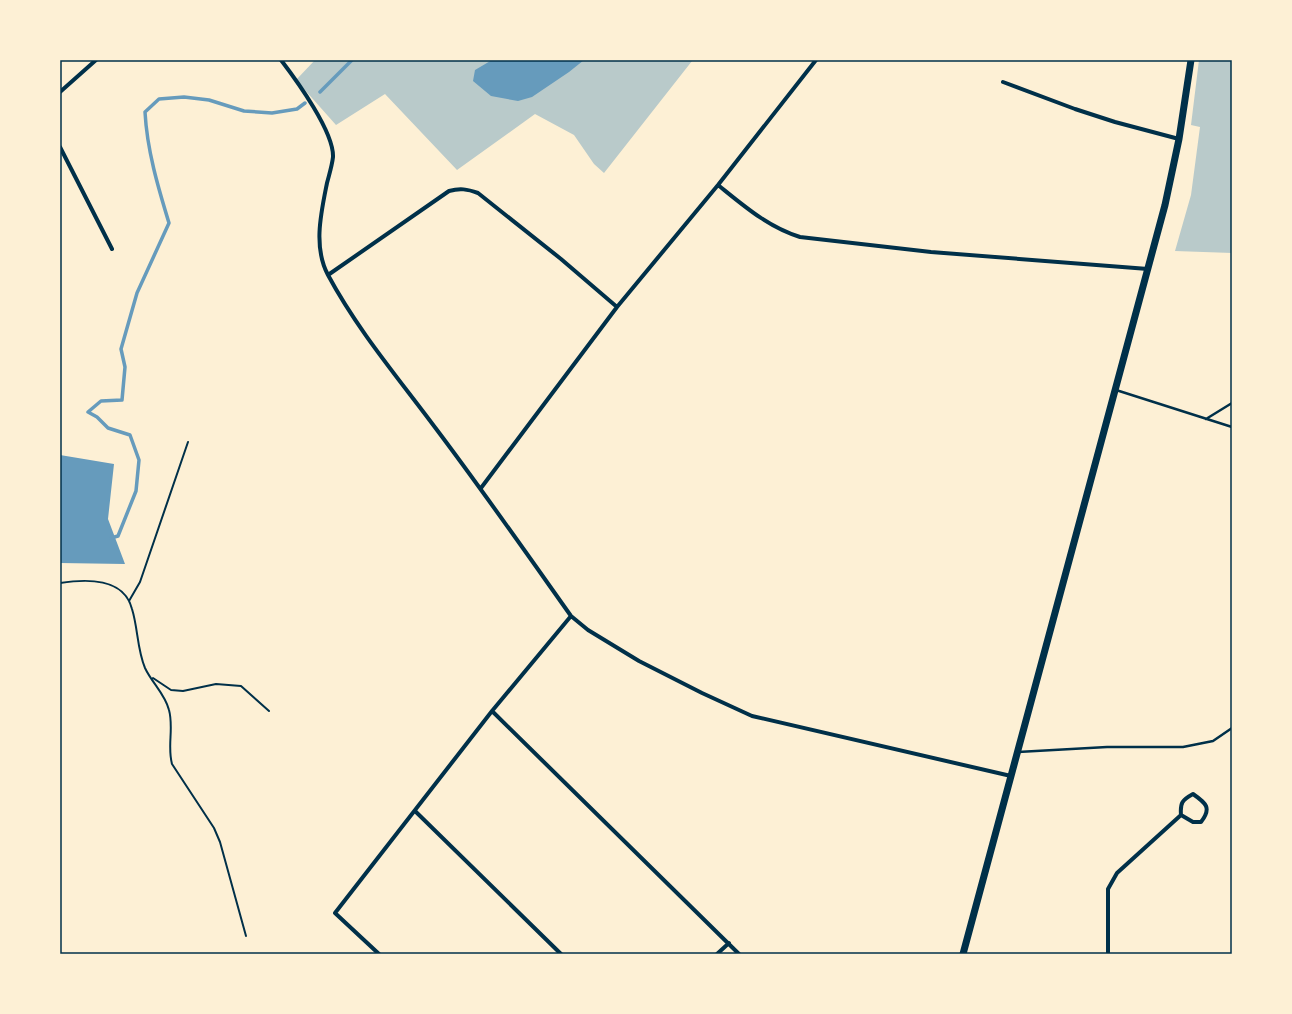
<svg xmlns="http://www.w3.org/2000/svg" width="1292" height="1014" viewBox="0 0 1292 1014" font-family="'Asap Condensed',sans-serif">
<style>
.green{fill:#b9caca}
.water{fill:#669bbc}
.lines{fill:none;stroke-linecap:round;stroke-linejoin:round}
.stream{stroke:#669bbc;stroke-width:3.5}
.path{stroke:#003049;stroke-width:2}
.service{stroke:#003049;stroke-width:2.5}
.minor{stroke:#003049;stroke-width:4}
.tertiary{stroke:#003049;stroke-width:7}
.neatline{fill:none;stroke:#003049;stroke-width:1.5}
</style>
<rect width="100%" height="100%" fill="#fdf0d5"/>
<path class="green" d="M315,60H690L692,61L604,173L594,164L574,135L535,114L457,170L385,94L336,125L296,80Z
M1199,60H1232V253L1175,251L1191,195L1200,127L1191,125Z"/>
<path class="water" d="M492,60H584L569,72L532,97L518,101L491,96L473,81L475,70Z
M60,455L114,464L108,519L125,564L60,563Z"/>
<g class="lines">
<path class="stream" d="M320,92L352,60
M111,538L118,536L136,491L139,460L130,435L108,428L97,417L88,412L101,401L122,400L125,367L121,349L137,293L169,223C158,187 147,150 145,112L159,99L184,97L209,100L244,111L272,113L297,109L305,103"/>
<path class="path" d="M60,583C86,579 124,577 132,609C138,628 137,649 145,668C152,683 165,694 169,710C174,728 167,746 172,764L214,828L220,842L246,936
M129,601L140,582L188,442
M153,678L171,690L183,691L216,684L241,686L269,711"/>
<path class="service" d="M1116,390L1232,427
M1206,419L1232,403
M1018,752L1107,747H1183L1213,741L1232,728"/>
<path class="minor" d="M281,60C297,81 334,132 333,157C332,166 329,175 327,183C321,213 313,247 328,275C358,331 400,380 437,430C483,491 527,554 571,616L588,630L639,661L702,693L752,716L1011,776
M1003,82L1075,109L1115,122L1179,139
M60,92L96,60
M60,147L112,249
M718,185C744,206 768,227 800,237L931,252L1148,269
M328,275L449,191C460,188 467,189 478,193L561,259L617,307
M481,488L617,307L718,185L816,60
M492,711L739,954
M1193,794C1206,803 1212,808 1201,822H1193L1181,815C1180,803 1182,800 1193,794Z
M415,811L561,954
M379,954L335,913L492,711L571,616
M717,954L729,943
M1108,954V889L1117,873L1181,815"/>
<path class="tertiary" d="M963,954L1165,205L1179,139L1191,60"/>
</g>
<rect width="1292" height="1014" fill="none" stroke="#fdf0d5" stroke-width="122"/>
<rect x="61" y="61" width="1170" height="892" class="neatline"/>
</svg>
